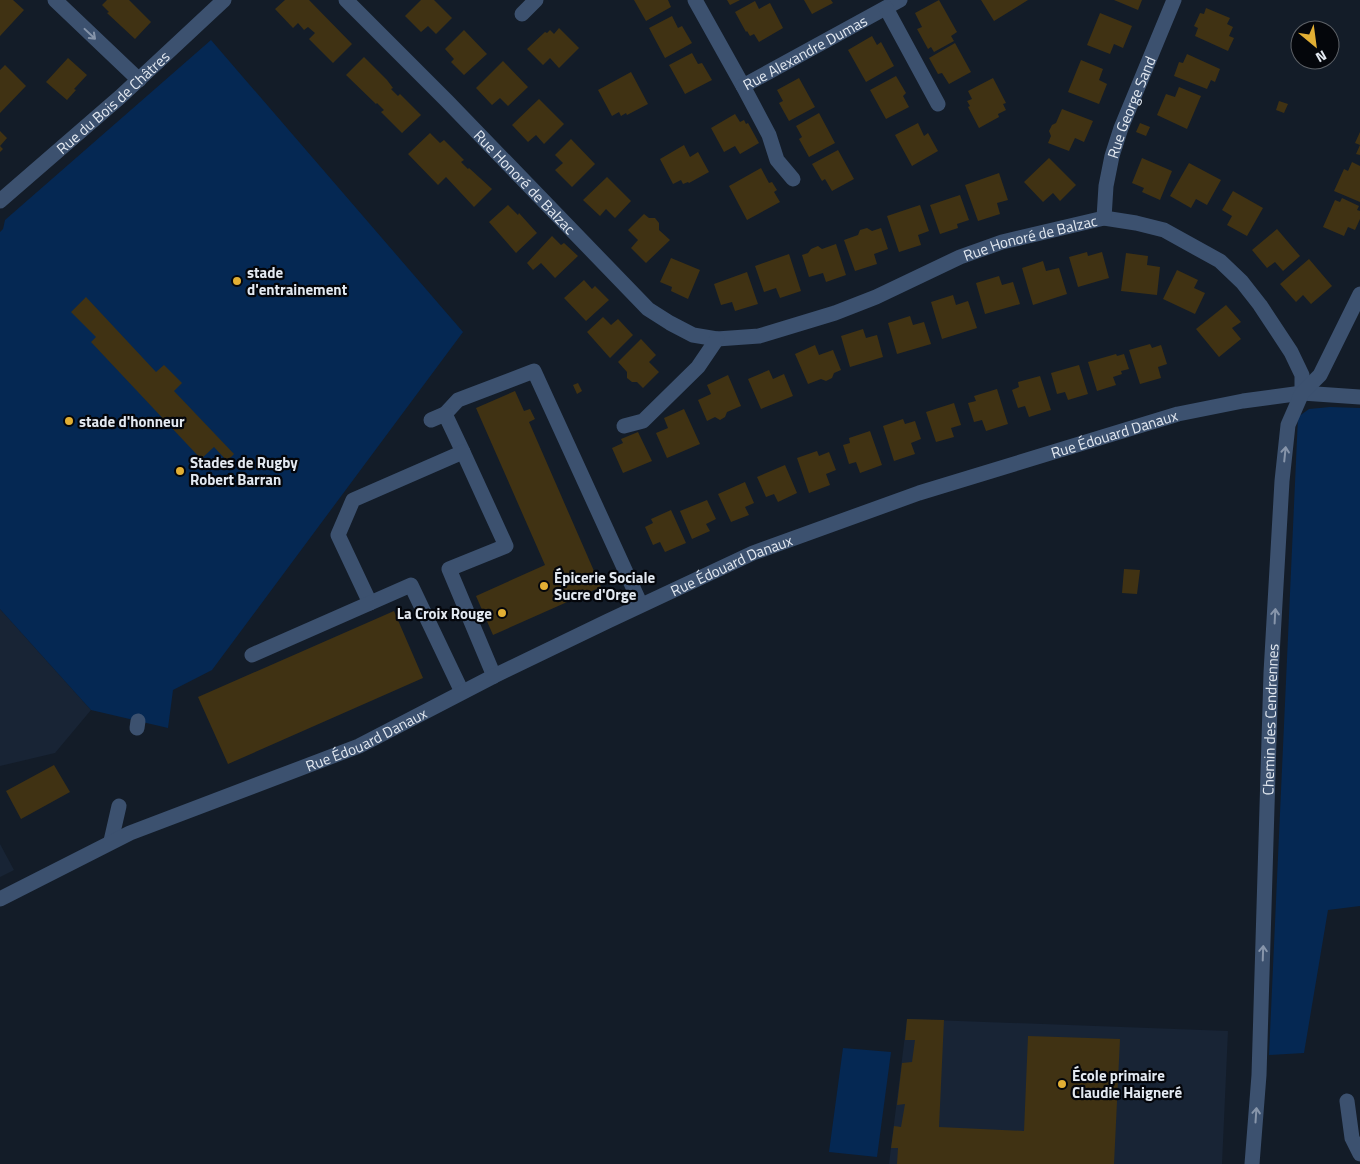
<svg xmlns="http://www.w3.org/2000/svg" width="1360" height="1164" viewBox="0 0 1360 1164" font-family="'Titillium Web',sans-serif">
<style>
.built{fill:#182435}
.green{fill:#052853}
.building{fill:#403213}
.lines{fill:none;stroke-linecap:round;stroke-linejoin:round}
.minor{stroke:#3c516f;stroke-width:15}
.oneway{stroke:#8795aa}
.poi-dot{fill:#e2af34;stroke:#04060b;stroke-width:2}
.labels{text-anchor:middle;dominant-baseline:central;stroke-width:4.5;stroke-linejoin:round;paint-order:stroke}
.street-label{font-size:15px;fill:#e3e9f1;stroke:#04060b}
.poi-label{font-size:15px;font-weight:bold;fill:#e3e9f1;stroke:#04060b;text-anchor:start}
</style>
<rect width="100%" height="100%" fill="#131c28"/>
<path class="built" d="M0,609L91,710L55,753L0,766Z
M0,844L14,870L0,877Z
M907,1019L1228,1031L1222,1164H889Z"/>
<path class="green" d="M211,40L463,332L212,670L173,690L168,728L91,710L0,609V232L3,229L5,220Z
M1330,407L1360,408V906L1328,910L1304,1053L1269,1055L1298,417L1309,409Z
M843,1048L891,1052L877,1157L829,1152Z"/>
<path class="building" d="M0,0H13L24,10L0,36Z
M107,0H129L151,22L135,39L107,13L109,12L102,5Z
M285,0H309L352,44L333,63L309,39L315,33L308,27L304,30L298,23L293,28L275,9Z
M421,0H434L452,18L436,34L428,26L421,32L405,16Z
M634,0H668L671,7L646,21Z
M727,0H740L730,5Z
M804,0H831L833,3L812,14Z
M939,0L957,32L951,36L954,41L934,52L931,47L928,49L917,29L922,27L915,13Z
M981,0H1028L994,21Z
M1114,0H1142L1138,10Z
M755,1L759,9L770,3L783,28L759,42L754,34L750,36L747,31L746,32L735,12Z
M1206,8L1230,18L1227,24L1233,27L1229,36L1234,38L1228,51L1195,36L1198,28L1194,26L1196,22L1200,13L1204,14Z
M1100,13L1132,26L1123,48L1114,44L1110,54L1087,45Z
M672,16L678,28L682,26L692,43L665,58L649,28Z
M559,28L579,48L559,68L550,58L543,65L527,49L545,32L547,33L550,30L554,34Z
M464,30L487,54L464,75L451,62L454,59L445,49Z
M872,36L877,45L881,42L894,66L866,82L848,50Z
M955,43L971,72L949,84L942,73L938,74L929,58Z
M692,53L698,64L702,63L712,80L685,94L669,65Z
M1187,54L1220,69L1215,82L1211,80L1207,89L1174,76L1179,62L1183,63Z
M364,57L387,80L393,88L391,89L398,96L400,94L421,115L402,133L381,112L384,110L377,103L376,104L346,75Z
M68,58L87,75L74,89L76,90L67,100L46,82Z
M1081,60L1103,69L1099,80L1107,84L1099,104L1068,92Z
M503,61L528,87L508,106L500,98L492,105L476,88Z
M5,65L26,86L0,113V70Z
M631,72L648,104L627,115L626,113L621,116L619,112L612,116L598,90Z
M896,76L906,93L903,96L909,107L886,119L870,90Z
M799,78L815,107L789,121L779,103L783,101L777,90Z
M993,78L1006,103L1003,104L1006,110L998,114L999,117L979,128L968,107L970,106L967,101L972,99L968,91Z
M1179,87L1201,96L1187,129L1157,115L1166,94L1175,97Z
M539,99L564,124L544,144L536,135L528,142L512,125Z
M1279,101L1288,104L1284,113L1276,110Z
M1062,109L1093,121L1084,142L1075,138L1069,151L1048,143L1051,136L1049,131L1052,125L1056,123Z
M819,113L835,143L809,157L799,139L802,137L796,126Z
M735,114L740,122L744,120L746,124L748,123L759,143L740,154L735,146L724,152L711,128Z
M918,123L924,136L928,133L938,151L912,166L895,135Z
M1140,123L1150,127L1146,136L1136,132Z
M0,131L7,138L0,146L3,149L0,152Z
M1360,132V155L1356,154L1360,145L1355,143Z
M430,133L440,143L444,140L464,160L461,162L468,169L469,168L492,189L474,207L446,177L438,185L408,154Z
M571,139L595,164L572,187L555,170L563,163L555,155Z
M684,145L690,157L698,152L709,172L689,183L688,182L683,184L681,180L673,184L660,159Z
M838,150L854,179L832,191L825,179L822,181L812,164Z
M1049,158L1076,185L1060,201L1053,193L1043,202L1024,182Z
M1142,158L1172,171L1160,200L1142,192L1144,188L1132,183Z
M1352,162L1360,166V202L1334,191L1344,169L1348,171Z
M1189,163L1221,180L1207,205L1196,199L1191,208L1170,196Z
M761,168L769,183L772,182L777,190L774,192L780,202L747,220L729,186Z
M999,173L1008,200L997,203L1000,214L978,221L965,185Z
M607,177L631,201L615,218L606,209L600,216L583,200Z
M1233,191L1263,208L1247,236L1227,225L1232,216L1222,210Z
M960,195L969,220L957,224L958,228L940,234L930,205Z
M1342,198L1359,206L1357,210L1360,211V219L1355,230L1348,227L1344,236L1323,227L1335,200L1340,202Z
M508,205L518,215L519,213L537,233L516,253L489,222Z
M920,205L929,231L918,235L921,245L899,252L887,216Z
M644,214L649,218H655L659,223V230L670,240L646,263L631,248L638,240L628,230Z
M867,228L872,231L881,228L888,249L874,254L877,264L855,271L844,240L858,235L860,230Z
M1277,229L1300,256L1283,271L1275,262L1267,268L1252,250Z
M552,236L561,245L564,243L578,256L555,278L541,263L533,270L527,263Z
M836,244L846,275L826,282L823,273L809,277L802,255L808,253L811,249L818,246L822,249Z
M1087,252L1088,256L1102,252L1109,278L1078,287L1069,257Z
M1126,253L1148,256L1147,265L1160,267L1157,295L1121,291Z
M789,254L801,291L780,298L776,288L764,292L755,266Z
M671,258L700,270L688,299L671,291L672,287L660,282Z
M1309,259L1332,286L1311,304L1303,295L1296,302L1280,284Z
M1043,261L1046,271L1059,268L1067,294L1033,305L1022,268Z
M1177,270L1198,280L1194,288L1205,293L1195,314L1163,299Z
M747,272L758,304L735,311L732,302L721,305L714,284Z
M999,276L1002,285L1013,282L1020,304L985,314L976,283Z
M584,280L592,289L595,286L609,300L586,321L564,298Z
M953,295L956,305L968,301L977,328L942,339L931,302Z
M86,297L156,372L164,365L182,383L174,391L234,454L227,461L214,447L201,459L91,342L96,337L71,312Z
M1226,305L1241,322L1232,328L1241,339L1219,357L1196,329Z
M910,316L913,325L924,322L931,344L897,354L888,323Z
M603,317L611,325L618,319L633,335L610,358L587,332Z
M863,329L866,338L877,335L883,357L850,367L841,336Z
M641,339L656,355L649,362L659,372L643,388L637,382H632L627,378V372L618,362Z
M1150,344L1152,348L1161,345L1167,364L1158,367L1161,378L1140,384L1129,350Z
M815,345L819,355L833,350L841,370L834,373L832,378L826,381L821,379L808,384L795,354Z
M1116,354L1117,356L1124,354L1129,369L1121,371L1122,374L1113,377L1116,385L1097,391L1088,362Z
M1079,365L1088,394L1068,400L1065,392L1057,394L1051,373Z
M769,370L773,379L784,374L793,396L761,409L748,379Z
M728,375L741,406L727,412L725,417L720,420L715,417L707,421L698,400L711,394L707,385Z
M1040,376L1051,410L1029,417L1025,406L1018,408L1012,390L1019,387L1018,382Z
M578,383L582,391L577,394L573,385Z
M997,389L1008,424L986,431L982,420L974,422L968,403L976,401L974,396Z
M515,391L524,411L530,409L535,419L529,422L601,587L493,635L476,596L545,565L476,408Z
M954,403L961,425L951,428L954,437L936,442L926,412Z
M684,409L700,444L667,458L656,433L668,428L664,418Z
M903,419L905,424L915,421L921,439L911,443L915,454L894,461L883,426Z
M870,431L882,465L860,473L856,462L849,464L843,445L850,443L849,438Z
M638,432L652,461L623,473L612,448L623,443L621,439Z
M817,451L819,456L829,452L836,470L826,474L830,485L809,493L797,458Z
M785,465L797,493L778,502L774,494L766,497L757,477Z
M745,482L754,503L745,507L749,515L731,522L718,494Z
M707,500L716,519L706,524L710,531L692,539L680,511Z
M671,510L686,543L665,552L660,542L653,545L645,527L653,523L651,519Z
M1124,569L1140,570L1137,594L1122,593Z
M394,611L423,678L228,764L198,697Z
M54,765L70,792L21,819L6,791Z
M907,1019L944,1020L939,1127L1024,1131L1028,1036L1120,1039L1114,1164H897L898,1148H891L894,1126L901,1127L905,1104L897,1105L902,1063L912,1062L915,1040H905Z"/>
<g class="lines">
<g class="minor">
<path d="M55,0L139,80"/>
<path id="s1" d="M346,0L447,101L648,309L670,323L693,335L717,339L759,336L835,313L876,297L960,257L1002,242L1104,218L1136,223L1164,230L1220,261L1242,282L1260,305L1291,352L1302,375V393"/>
<path id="s2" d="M695,0L743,86L900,0"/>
<path d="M886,8L938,104"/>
<path d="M522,14L536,0"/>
<path d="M743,86L769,135L777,160L793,179"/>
<path id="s3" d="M0,201L120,97L224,0"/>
<path id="s4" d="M1104,218L1106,186L1112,156L1121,128L1174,0"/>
<path d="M445,414L458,400L534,371L641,605"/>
<path d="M431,420L445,414L463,452"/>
<path d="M624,426L643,421L698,367L717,339"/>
<path d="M370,603L338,535L353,500L463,452L506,546L449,569L494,676"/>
<path d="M252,655L411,585L462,692"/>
<path d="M137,728L138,721"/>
<path d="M111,841L119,806"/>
<path id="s5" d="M0,899L130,833L359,746L494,676L608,621L753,553L919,493L1178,414L1243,401L1302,393L1360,397"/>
<path d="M1347,1101L1352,1138L1360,1154"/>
<path id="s6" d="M1252,1164L1259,1075L1271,673L1282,481L1288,425L1302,393L1320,375L1360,294"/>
</g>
</g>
<defs><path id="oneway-shaft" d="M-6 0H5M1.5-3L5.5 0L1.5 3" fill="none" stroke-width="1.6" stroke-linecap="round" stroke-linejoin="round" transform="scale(1.25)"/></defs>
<g class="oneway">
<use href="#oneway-shaft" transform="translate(90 34) rotate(43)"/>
<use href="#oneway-shaft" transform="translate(1285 454) rotate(-84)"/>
<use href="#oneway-shaft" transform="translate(1275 616) rotate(-87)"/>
<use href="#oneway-shaft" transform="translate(1263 953) rotate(-88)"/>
<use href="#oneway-shaft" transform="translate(1256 1115) rotate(-86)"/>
</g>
<g class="poi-dot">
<circle cx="237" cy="281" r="5"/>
<circle cx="69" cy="421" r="5"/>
<circle cx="180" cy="471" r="5"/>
<circle cx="544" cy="586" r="5"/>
<circle cx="502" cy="613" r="5"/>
<circle cx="1062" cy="1084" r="5"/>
</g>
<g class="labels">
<g class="street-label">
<text stroke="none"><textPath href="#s2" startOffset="169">Rue Alexandre Dumas</textPath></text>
<text stroke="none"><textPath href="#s3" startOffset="150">Rue du Bois de Châtres</textPath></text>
<text stroke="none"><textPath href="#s4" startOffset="115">Rue George Sand</textPath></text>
<text stroke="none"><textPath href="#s1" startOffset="255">Rue Honoré de Balzac</textPath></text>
<text stroke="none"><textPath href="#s1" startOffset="840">Rue Honoré de Balzac</textPath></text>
<text stroke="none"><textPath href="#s5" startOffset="1210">Rue Édouard Danaux</textPath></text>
<text stroke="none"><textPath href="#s5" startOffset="805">Rue Édouard Danaux</textPath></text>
<text stroke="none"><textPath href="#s6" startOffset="445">Chemin des Cendrennes</textPath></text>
<text stroke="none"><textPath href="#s5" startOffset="400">Rue Édouard Danaux</textPath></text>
</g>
<g class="poi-label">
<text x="247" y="272">stade<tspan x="247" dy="17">d'entrainement</tspan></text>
<text x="79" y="421">stade d'honneur</text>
<text x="190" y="462">Stades de Rugby<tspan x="190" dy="17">Robert Barran</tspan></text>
<text x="554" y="577">Épicerie Sociale<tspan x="554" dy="17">Sucre d'Orge</tspan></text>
<text x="492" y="613" text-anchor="end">La Croix Rouge</text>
<text x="1072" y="1075">École primaire<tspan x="1072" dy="17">Claudie Haigneré</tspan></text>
</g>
</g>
<g transform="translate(1315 45) rotate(151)"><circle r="24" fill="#04060b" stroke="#5d6167"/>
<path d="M0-4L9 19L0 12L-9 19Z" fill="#e2af34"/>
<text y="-8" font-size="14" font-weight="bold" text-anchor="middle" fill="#e3e9f1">N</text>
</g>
</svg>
